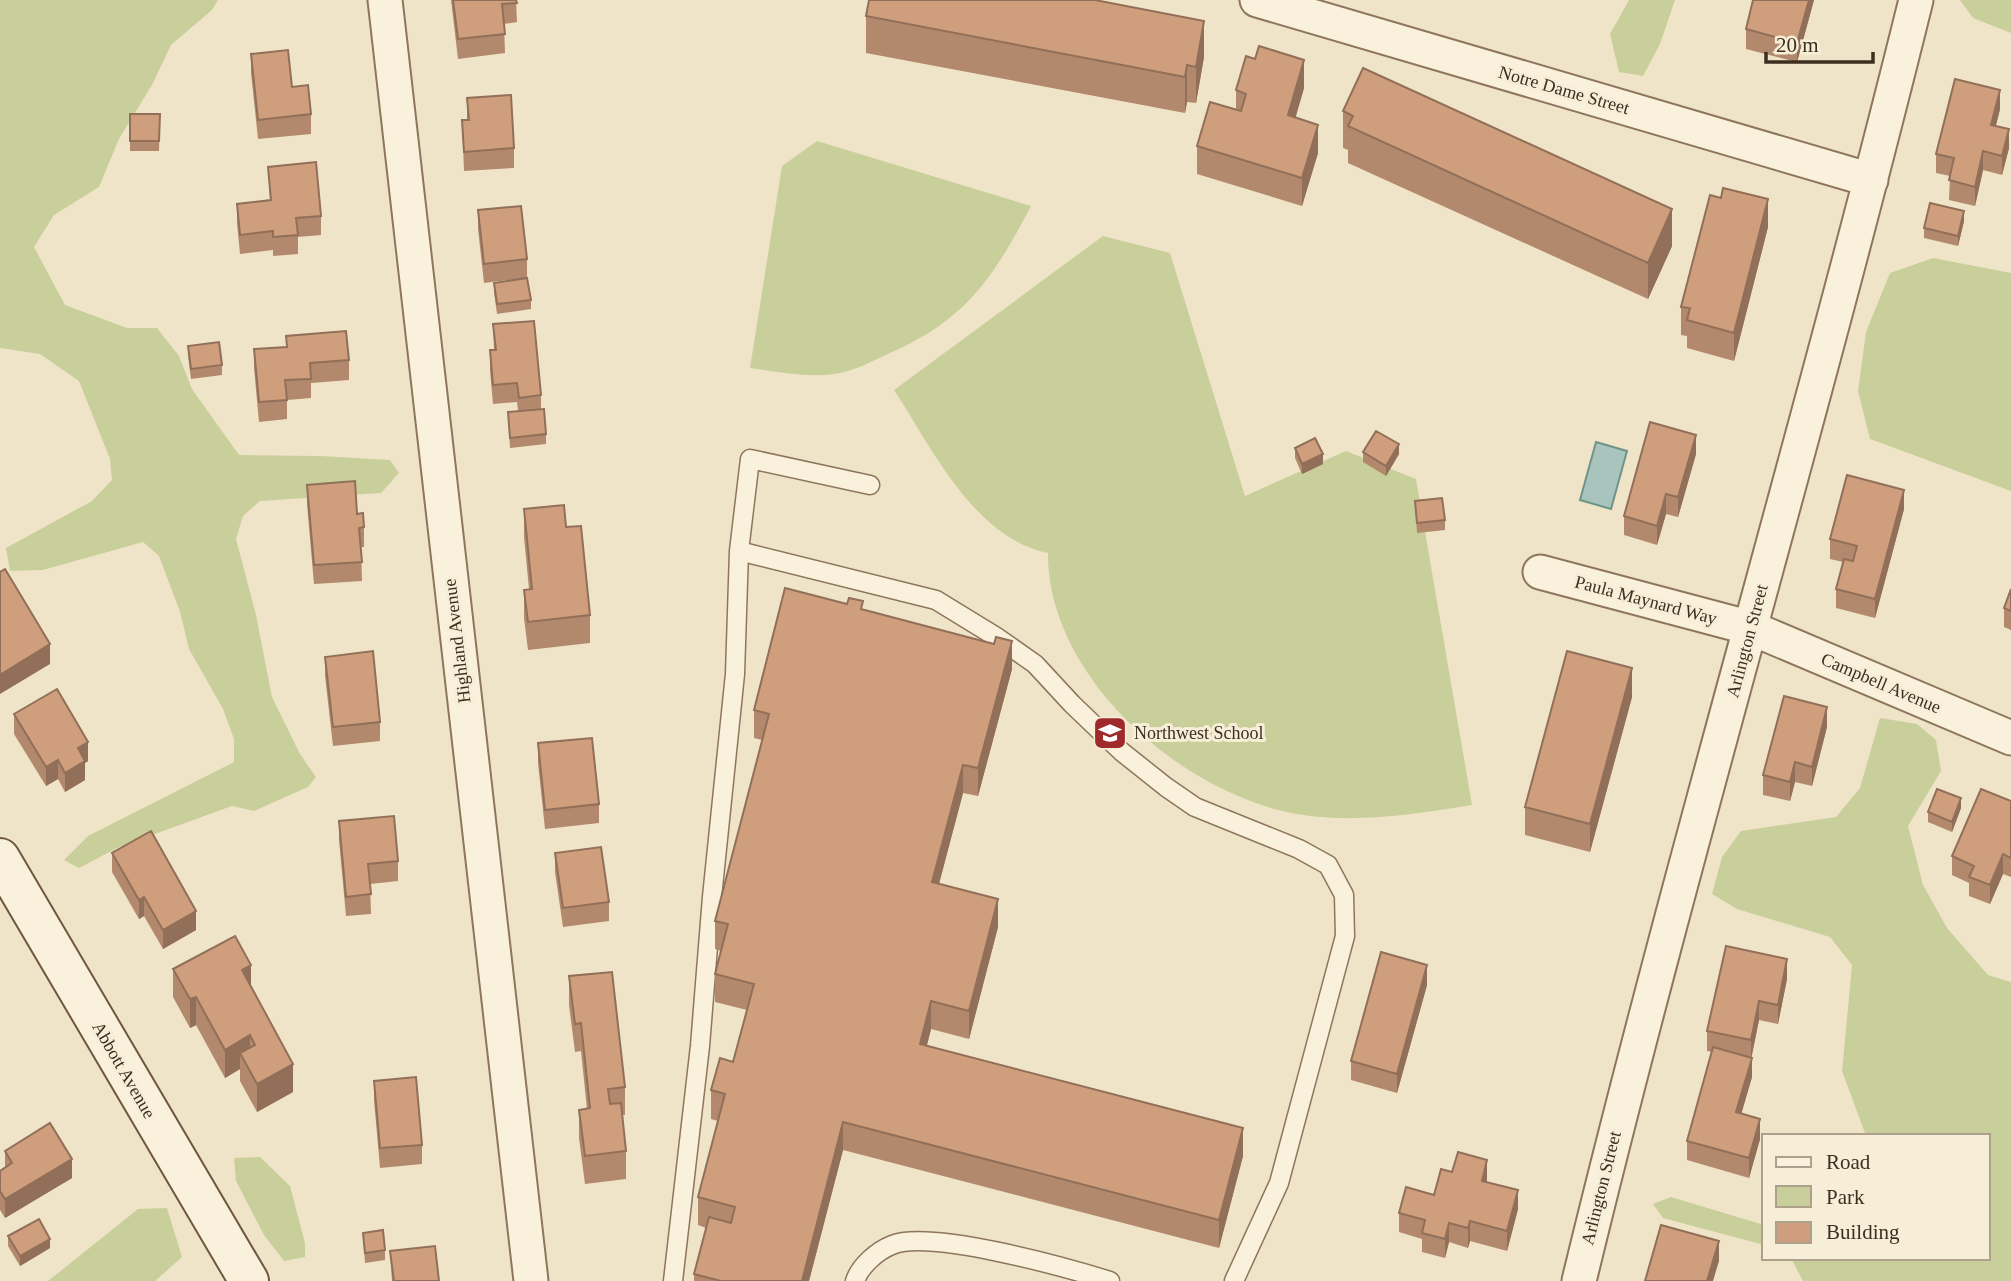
<svg xmlns="http://www.w3.org/2000/svg" width="2011" height="1281" viewBox="0 0 2011 1281" font-family="Georgia,serif">
<style>
.green{fill:#c9cf9b}
.water{fill:#a9c4bc;stroke:#6f938a;stroke-width:2}
.lines{fill:none;stroke-linecap:round;stroke-linejoin:round}
.lane-casing{stroke:#8d765c;stroke-width:21}
.street-casing{stroke:#8d765c;stroke-width:37}
.secondary-casing{stroke:#6f573f;stroke-width:42}
.lane{stroke:#faf1dc;stroke-width:18}
.street{stroke:#faf1dc;stroke-width:33}
.secondary{stroke:#faf1dc;stroke-width:38}
.wall{fill:#b2896c}
.shaded-wall{fill:#916f58}
.building{fill:#cf9f7d;stroke:#916f58;stroke-width:2}
.labels{text-anchor:middle;dominant-baseline:central;stroke-width:6;stroke-linejoin:round;paint-order:stroke}
.street-label{font-size:18px;fill:#3d2e20;stroke:#f7eed8}
.poi-label{font-size:18px;fill:#3d2e20;stroke:#f7eed8;text-anchor:start}
</style>
<rect width="100%" height="100%" fill="#f0e4c8"/>
<path class="green" d="M0,0H218L212,10L171,45L152,85L119,139L99,187L54,215L34,247L65,305L127,328H157L179,356L192,389L239,455L320,456L390,460L399,473L381,493L260,501L243,516L236,539L256,615L272,697L300,754L316,777L308,787L254,811L232,806L119,847L79,868L64,860L88,836L234,762V739L223,709L189,649L180,612L159,556L143,542L43,570L10,571L6,548L92,501L112,480L110,459L79,381L40,354L0,348Z
M1629,0H1675L1660,44L1643,76L1619,72L1610,34Z
M1960,0H2011V33L1973,18Z
M817,141L1031,206C993,278 967,319 890,353C873,361 854,371 835,374C807,378 778,372 750,368L782,166Z
M1103,236L1170,253L1245,496L1346,451L1416,479L1472,805C1414,814 1356,824 1297,814C1182,794 1047,677 1048,553C974,538 932,448 894,390Z
M1933,258L2011,273V491L1870,439L1858,391L1866,332L1890,273Z
M1880,718L1917,724L1936,740L1941,771L1908,826L1923,885L1947,928L1988,975L2011,982V1281H1803L1791,1258H1988V1136H1866L1842,1071L1852,965L1830,937L1737,909L1712,894L1722,857L1741,831L1836,817L1860,788Z
M260,1157L290,1186L305,1243V1257L284,1261L264,1235L236,1181L234,1158Z
M1671,1197L1764,1225V1245L1663,1218L1653,1204Z
M167,1208L182,1257L155,1281H48L138,1209Z"/>
<path class="water" d="M1596,442L1627,451L1611,509L1580,500Z"/>
<g class="lines">
<g class="lane-casing">
<path id="lane" d="M870,485L750,459L739,551L936,600L998,638L1035,664L1072,704L1122,752L1166,787L1195,807L1299,849L1328,865L1344,895L1345,936L1279,1183L1234,1281
M673,1281L700,1046L712,897L735,674L739,551
M855,1281C860,1266 877,1251 892,1245C930,1229 1068,1268 1110,1281"/>
</g>
<g class="street-casing">
<path id="street" d="M385,0L531,1281
M1257,0L1871,180
M1540,572L1751,628L2011,738
M1579,1281C1683,852 1810,429 1916,0"/>
</g>
<g class="secondary-casing">
<path id="secondary" d="M0,858L249,1281"/>
</g>
<use href="#lane" class="lane"/>
<use href="#street" class="street"/>
<use href="#secondary" class="secondary"/>
</g>
<path class="wall" d="M451,0H516L517,22L504,24L505,53L458,59Z
M1753,0H1814L1797,62L1746,49V29Z
M866,16L1204,57L1196,103L1187,102L1185,113L866,53Z
M251,54L292,87L311,114V134L258,139L251,73Z
M1304,88L1295,118L1318,153L1302,206L1197,174V146L1236,110V90Z
M467,98L514,148V168L464,171L462,120H467Z
M2000,109L1996,126L2009,148L2002,175L1983,170L1975,206L1949,200L1950,176L1936,173V154Z
M1343,111L1672,246L1648,299L1348,163V150L1343,148Z
M130,114H160L159,151H130Z
M268,167L321,216V235L298,237V254L273,256V250L240,254L237,223V204L270,201Z
M478,210L527,259V278L531,300V309L497,314L494,292V283L517,279L484,283L478,229Z
M1964,221L1958,246L1924,238V228Z
M1768,227L1734,361L1687,348V336L1681,335V307Z
M493,324L541,395V409L546,434V444L510,448L508,412L518,411L517,402L493,404L490,370V350H494Z
M286,336L349,360V380L311,383V398L287,400V419L259,422L254,368V349L286,347Z
M188,346L222,365V375L191,379L188,355Z
M1295,448L1323,464L1302,474L1295,458Z
M1363,452L1399,454L1386,476L1363,462Z
M1696,454L1678,517L1666,514L1657,545L1624,535V516Z
M307,485L357,514L364,527V547H361L362,581L314,584L307,504Z
M1415,501L1445,520V530L1417,533Z
M524,509L566,527L590,615V643L528,650L524,618V590L529,589L524,537Z
M1904,509L1875,618L1836,608V589L1843,562L1830,559V539Z
M2011,589V630L2004,627V608Z
M863,610L1012,669L978,796L963,793L939,884L998,927L969,1039L931,1029L927,1045L1243,1156L1219,1248L843,1150L809,1281H694V1274L706,1228L698,1225V1197L718,1121L711,1119V1090L733,1062L747,1010L715,1002V974L721,951L715,949V921L762,740L754,738V710Z
M325,657L380,722V741L333,746L325,676Z
M1632,697L1590,852L1525,835V807Z
M14,714L88,761L85,763V780L65,792L58,779L46,786L14,734Z
M1827,727L1812,786L1795,782L1790,801L1763,795V775Z
M538,743L599,804V823L545,829L538,763Z
M2011,801V877L2003,874L1990,904L1969,896V883L1952,875V856Z
M1961,808L1952,832L1928,822V812Z
M339,821L398,861V881L370,884L371,914L346,916L339,840Z
M112,853L196,930L163,949L144,916L139,919L112,872Z
M555,853L609,902V921L563,927L555,872Z
M173,969L251,986L293,1092L257,1112L240,1081V1069L225,1078L196,1025L190,1028L173,997Z
M569,976L625,1087V1115H622L626,1151V1179L585,1184L579,1138V1110L587,1109L581,1051L575,1052L569,1005Z
M1787,979L1778,1024L1759,1020L1751,1058L1752,1077L1741,1114L1760,1139L1749,1178L1687,1160V1141L1712,1052L1707,1051V1031Z
M1427,985L1397,1093L1351,1080V1061Z
M374,1081L422,1145V1164L380,1168L374,1100Z
M5,1151L72,1178L5,1218L0,1210V1171L5,1167Z
M1487,1179V1182L1518,1209L1507,1251L1470,1241L1468,1248L1449,1242L1445,1258L1422,1252V1239L1399,1232V1213Z
M363,1233L385,1250V1260L365,1263Z
M8,1236L50,1248L20,1266L8,1246Z
M390,1251L439,1281H392Z"/>
<path class="shaded-wall" d="M1809,0H1814L1797,62V43Z
M1204,21V57L1196,103V67Z
M1304,60V88L1288,144V115Z
M1187,65V102L1185,113V77Z
M2000,90V109L1991,144V125Z
M1318,125V153L1302,206V178Z
M2009,129V148L2002,175V156Z
M1983,151V170L1975,206V187Z
M1768,199V227L1734,361V333Z
M1672,209V246L1648,299V263Z
M1964,211V221L1958,246V236Z
M1696,435V454L1678,517V497Z
M1399,444V454L1386,476V466Z
M1323,454V464L1302,474V464Z
M1904,490V509L1875,618V599Z
M1666,494V514L1657,545V526Z
M1012,641V669L978,796V768Z
M50,644V664L0,694V675Z
M1632,668V697L1590,852V824Z
M1827,707V727L1812,786V767Z
M88,742V761L85,763V780L65,792V773L78,748Z
M58,760V779L46,786V767Z
M1795,762V782L1790,801V782Z
M963,765V793L932,910V882Z
M1961,798V808L1952,832V822Z
M2003,854V874L1990,904V885Z
M144,897V916L139,919V900Z
M998,899V927L969,1039V1011Z
M196,911V930L163,949V930Z
M1787,959V979L1778,1024V1005Z
M251,965V993L242,970Z
M1427,965V985L1397,1093V1074Z
M196,997V1025L190,1028V999Z
M931,1001V1029L920,1072V1044Z
M1759,1001V1020L1751,1060V1040Z
M250,1035V1064L240,1053V1069L225,1078V1050Z
M1752,1058V1077L1736,1132V1112Z
M293,1064V1092L257,1112V1084Z
M1760,1119V1139L1749,1178V1158Z
M843,1122V1150L809,1281H802Z
M1243,1128V1156L1219,1248V1220Z
M72,1159V1178L5,1218V1199Z
M1487,1160V1179L1482,1200V1181Z
M1518,1190V1209L1507,1251V1231Z
M1470,1221V1241L1468,1248V1228Z
M1449,1223V1242L1445,1258V1239Z
M50,1239V1248L20,1266V1256Z
M1719,1241V1261L1713,1281H1707Z"/>
<path class="building" d="M453,0H516L517,3L502,4L505,34L458,39Z
M869,0H1095L1204,21L1196,67L1187,65L1185,77L866,16Z
M1753,0H1809L1797,43L1746,29Z
M1259,46L1304,60L1288,115L1318,125L1302,178L1197,146L1210,102L1241,111L1246,94L1236,90L1246,56L1255,59Z
M288,50L292,87L308,85L311,114L258,120L251,54Z
M1363,68L1672,209L1648,263L1348,126L1353,116L1343,111Z
M1955,79L2000,90L1991,125L2009,129L2002,156L1983,151L1975,187L1949,180L1954,158L1936,154Z
M511,95L514,148L464,152L462,120H469L467,98Z
M130,114H160L159,141H130Z
M316,162L321,216L296,218L298,235L273,237V231L240,235L237,204L271,200L268,167Z
M1723,188L1768,199L1734,333L1687,320L1690,308L1681,307L1710,195L1721,198Z
M1930,203L1964,211L1958,236L1924,228Z
M521,206L527,259L484,264L478,210Z
M527,278L531,300L497,304L494,283Z
M534,321L541,395L519,398L517,383L493,385L490,350H496L493,324Z
M346,331L349,360L310,363L311,379L285,380L287,400L259,402L254,349L287,347L286,336Z
M219,342L222,365L191,369L188,346Z
M544,409L546,434L510,438L508,412Z
M1650,422L1696,435L1678,497L1666,494L1657,526L1624,516Z
M1376,431L1399,444L1386,466L1363,452Z
M1315,438L1323,454L1302,464L1295,448Z
M1847,475L1904,490L1875,599L1836,589L1844,559L1853,561L1857,546L1830,539Z
M355,481L357,514L363,513L364,527L359,528L362,562L314,565L307,485Z
M1442,498L1445,520L1417,523L1415,501Z
M564,505L566,527L581,526L590,615L528,622L524,590L532,589L524,509Z
M5,569L50,644L0,675V572Z
M785,588L847,604L849,598L863,601L861,609L994,644L996,637L1012,641L978,768L963,765L932,882L998,899L969,1011L931,1001L920,1044L1243,1128L1219,1220L843,1122L802,1281H721L694,1274L709,1217L731,1223L735,1207L698,1197L725,1094L711,1090L720,1058L733,1062L754,984L715,974L728,924L715,921L769,714L754,710Z
M2011,589V611L2004,608Z
M373,651L380,722L333,727L325,657Z
M1567,651L1632,668L1590,824L1525,807Z
M57,689L88,742L78,748L85,761L65,773L58,760L46,767L14,714Z
M1784,696L1827,707L1812,767L1795,762L1790,782L1763,775Z
M592,738L599,804L545,810L538,743Z
M1937,789L1961,798L1952,822L1928,812Z
M1981,789L2011,801V858L2003,854L1990,885L1969,877L1974,866L1952,856Z
M394,816L398,861L368,864L371,894L346,897L339,821Z
M151,831L196,911L163,930L144,897L139,900L112,853Z
M601,847L609,902L563,908L555,853Z
M235,936L251,965L242,970L293,1064L257,1084L240,1053L255,1045L250,1035L225,1050L196,997L190,999L173,969Z
M1726,946L1787,959L1778,1005L1759,1001L1751,1040L1707,1031Z
M1381,952L1427,965L1397,1074L1351,1061Z
M612,972L625,1087L608,1089L610,1104L621,1103L626,1151L585,1156L579,1110L590,1108L581,1023L575,1024L569,976Z
M1713,1047L1752,1058L1736,1112L1760,1119L1749,1158L1687,1141Z
M416,1077L422,1145L380,1148L374,1081Z
M50,1123L72,1159L5,1199L0,1191V1171L12,1163L5,1151Z
M1458,1152L1487,1160L1482,1181L1518,1190L1507,1231L1470,1221L1468,1228L1449,1223L1445,1239L1422,1233L1425,1220L1399,1213L1406,1187L1434,1195L1441,1169L1452,1172Z
M39,1219L50,1239L20,1256L8,1236Z
M1661,1225L1719,1241L1707,1281H1645Z
M383,1230L385,1250L365,1253L363,1233Z
M435,1246L439,1281H394L390,1251Z"/>
<defs>
<g id="school-square" transform="scale(1.75)"><rect x="-9" y="-9" width="18" height="18" rx="4" fill="#9e2a2b" stroke="#f7eed8"/><path d="M0-5L7-2L0 1L-7-2ZM-4 1L0 2.5L4 1V4Q0 6-4 4Z" fill="#fff"/></g>
</defs>
<g fill-rule="evenodd">
<use href="#school-square" x="1110" y="733"/>
</g>
<g class="labels">
<g class="street-label">
<text transform="translate(1564 90) rotate(16)">Notre Dame Street</text>
<text transform="translate(1646 600) rotate(15)">Paula Maynard Way</text>
<text transform="translate(457 641) rotate(-97)">Highland Avenue</text>
<text transform="translate(1747 641) rotate(-75)">Arlington Street</text>
<text transform="translate(1881 683) rotate(23)">Campbell Avenue</text>
<text transform="translate(124 1070) rotate(60)">Abbott Avenue</text>
<text transform="translate(1601 1188) rotate(-76)">Arlington Street</text>
</g>
<g class="poi-label">
<text x="1134" y="733">Northwest School</text>
</g>
</g>
<rect x="1762" y="1134" width="228" height="126" fill="#f7eed8" stroke="#ada18e" stroke-width="2"/>
<rect x="1776" y="1157" width="35" height="10" fill="#faf1dc" stroke="#ada18e" stroke-width="2"/>
<text x="1826" y="1169" font-size="21" fill="#3d2e20">Road</text>
<rect x="1776" y="1186" width="35" height="21" fill="#c9cf9b" stroke="#ada18e" stroke-width="2"/>
<text x="1826" y="1204" font-size="21" fill="#3d2e20">Park</text>
<rect x="1776" y="1222" width="35" height="21" fill="#cf9f7d" stroke="#ada18e" stroke-width="2"/>
<text x="1826" y="1239" font-size="21" fill="#3d2e20">Building</text>
<path d="M1766 52v10h107v-10" fill="none" stroke="#3d2e20" stroke-width="3.5"/>
<text x="1776" y="52" font-size="21" fill="#3d2e20" stroke="#f7eed8" stroke-width="5" paint-order="stroke">20 m</text>
</svg>
